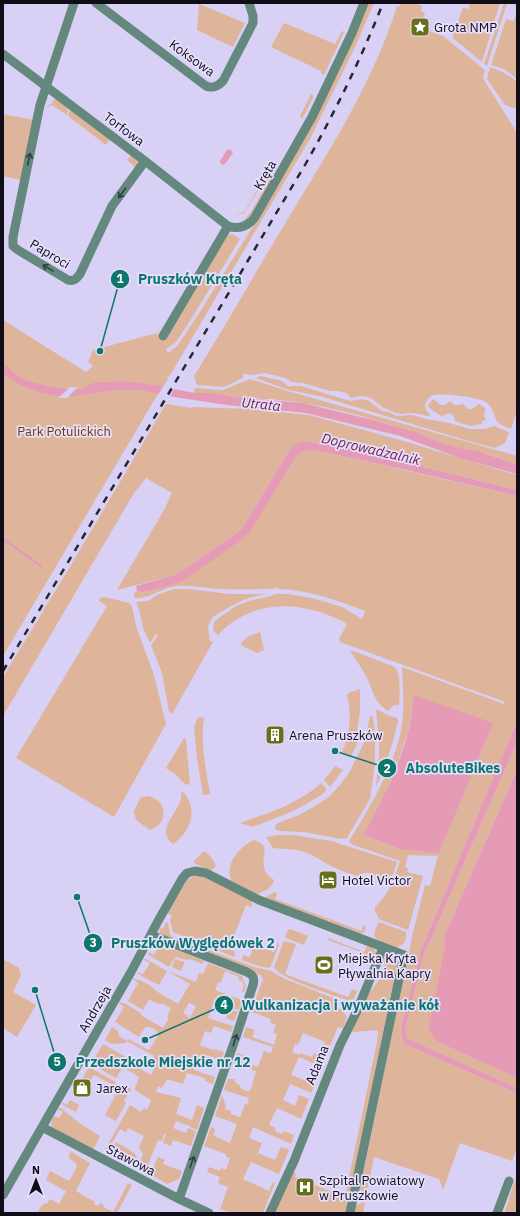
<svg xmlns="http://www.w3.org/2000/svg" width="520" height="1216" viewBox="0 0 520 1216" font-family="'IBM Plex Sans',sans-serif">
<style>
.green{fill:#deb59a;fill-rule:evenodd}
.water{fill:#e59ab6}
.pier{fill:#d8d0f5}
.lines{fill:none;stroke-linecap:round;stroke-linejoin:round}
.stream{stroke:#e59ab6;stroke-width:2.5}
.street{stroke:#64887e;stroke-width:9}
.rail{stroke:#282534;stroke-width:2.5;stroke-dasharray:7 7;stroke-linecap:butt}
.oneway{stroke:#323e41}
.labels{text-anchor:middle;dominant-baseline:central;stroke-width:3.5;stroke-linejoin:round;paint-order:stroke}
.poi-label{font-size:13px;fill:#100d19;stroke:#e5dffc;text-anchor:start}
.street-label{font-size:13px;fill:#100d19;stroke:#e5dffc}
.park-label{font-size:13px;fill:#733901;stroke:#e5dffc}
.water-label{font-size:14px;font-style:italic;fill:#721c45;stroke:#e5dffc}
.leader{fill:none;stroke:#0f766e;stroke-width:1.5}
.callout-dot{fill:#0f766e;stroke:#e5dffc;stroke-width:1.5}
.mark-label{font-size:12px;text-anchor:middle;font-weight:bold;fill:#fff}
.callout-label{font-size:14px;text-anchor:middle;font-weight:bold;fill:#0f766e;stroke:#e5dffc;stroke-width:3.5;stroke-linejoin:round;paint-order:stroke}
</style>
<rect width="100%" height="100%" fill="#d8d0f5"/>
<path class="green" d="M368,3H374L356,45L311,137L169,377H167V378L168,379L163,387H162L3,656V320L86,372L93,366L88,362L93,350L157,333L162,325L157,334L158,336L160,334L227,235L232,234L240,239L190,321L176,342L166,349L168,353L171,351L170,355L172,350L178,345L198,315L260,215Z
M402,3H413L422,6L421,11L425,13L420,28L443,36L485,70L483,77L484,80L517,133V410L511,429C506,427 500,425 497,421C493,414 493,407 486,402C477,397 440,392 431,396C429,397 428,399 427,401C423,406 425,410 430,414V415L428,416L413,413L401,414L396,413L384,408L372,399L368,397L360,396L351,398L346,393L338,391H330L303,383L291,382L286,378L265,373L249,375L243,373V378L224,387L197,385L194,376C228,322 259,266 292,212C331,148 375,78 397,6H400Z
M468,3H500L482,62L453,38V35L463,8L469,9L470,3Z
M504,3H507L487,66L484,64Z
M199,4L245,23L233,47L197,30Z
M517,11V79L504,69L491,65L506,19L514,21Z
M284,23L335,44L342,31L344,32L324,75L321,73V71L271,47Z
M490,67C501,71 509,75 517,82V109L505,105L487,79Z
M311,94L314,96L302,119L300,116Z
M55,98L68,108L67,115L52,105L45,108L52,103Z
M70,109L110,139L106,145L68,116Z
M3,114L33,120L21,180L3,176Z
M131,155L137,160L138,163L135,170L134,166L127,160Z
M274,162L277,164L274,169L266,178L244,213L234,215L244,212Z
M277,171L250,218L243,222L251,212L269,180Z
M261,376L282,381L288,386H301L350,401L361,399L369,401L382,411L388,412L397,416L412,415L426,419L449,423L470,429H485L494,426L509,432L505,443L495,448L468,441L323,397L289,390L255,378Z
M250,379L291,392L517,456V464C504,460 492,455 479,452C472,451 465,450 458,448C408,430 357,412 303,403C282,399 259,399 237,397C222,396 209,393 194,393L195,388L223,390Z
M434,399L440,405H445L450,401C456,408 455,405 463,404L468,409H472L479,404L485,408L484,416L486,419L483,421L481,424L471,426L455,421L453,415L450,413L444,415L443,417L429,408L428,405L432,400Z
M166,404L191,408L192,407L250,409L309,415L404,441L517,475V490L341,447L310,442L302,441L290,449L241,530L185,569L172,576L117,590L164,510L172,493L146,478L134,493L3,716V677L74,560Z
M307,450H315L330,453L517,496V721L421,950L402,1023L401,1033L404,1044L517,1093V1148L512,1161L460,1143L443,1190L439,1179L374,1157L366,1195L360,1189L413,932L425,885L430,886L438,856L408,855L405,867L408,868L407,872L423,876L408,930L379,919L375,911V907C390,893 394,879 400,861L351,844L349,841C370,807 392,771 401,731C405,710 403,688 402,667L504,704L505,702L340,642L339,639L347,624C305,600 253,597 218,635L215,632L214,633L213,627L215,621L220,617L238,605L252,600L268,597L276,594H288L312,598L333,604L344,608L362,619L365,611C337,600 308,590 279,589L278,588L275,587V589C256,589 237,590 219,589C205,588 190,585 176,586C161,588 150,599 135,598L134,593L137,591L142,592L161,588L250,532L297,455L302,452ZM414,696L400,849L363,835L382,802L395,770L408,731Z
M174,589H189L229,594H267C247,597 238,602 221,612C217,614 213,616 211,620C207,626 208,632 210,638L209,640L213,642L172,714L169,712L162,673L151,645L158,635L156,634L150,643L143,628L140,613L136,602L148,601L157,595Z
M102,597L109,598L129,603L132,606L136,626L154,675L166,724L114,817L16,758L107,606L98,600Z
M260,632L264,650L257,653L241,645V643L249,636Z
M350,651H353L395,667C401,674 400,696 399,705H394L388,711C372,700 374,691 366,676C361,667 356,659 350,651Z
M360,689V711L357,734L360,738L351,756L342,752C350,735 352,713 347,695L349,694L348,693Z
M376,710H378L390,716L397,718L398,721C393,744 386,765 376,787L379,757V740Z
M370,716H372L373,718L375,732V762L370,799L347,838L341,839L304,832L281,831L276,830L275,827L276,824L301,814L315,806L329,797L339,786L349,773L365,741Z
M198,717L204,718C200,744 206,769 210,794L203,795L197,758L194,727Z
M184,738L186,740L190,783L187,785L185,784L176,775L166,768Z
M517,742V770L446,932L444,940L445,948L438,1042L517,1078V1088L409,1039C405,1036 405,1031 406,1026L423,957Z
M335,766L343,770L330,787L324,780Z
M321,783L327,789L323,794L308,803L293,811L253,827L240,823C268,813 299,804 321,783Z
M181,792L184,793C199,810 190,833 173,844C156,830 175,816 180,802C182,799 181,796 181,792Z
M148,796C168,800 169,824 150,830C142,823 135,824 134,811L141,797Z
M279,835H293L331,841L397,862L393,875C390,876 386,877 383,877C371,875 369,869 357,876L345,872L331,866L310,854L297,850L273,848L266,837Z
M254,840C272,846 261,854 264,867C265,873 269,877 274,880C272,888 264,892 257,894L231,881C230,876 229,872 230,867C232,856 243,845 254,840Z
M204,851C210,855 213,859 216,866L211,871L194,863V861Z
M196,875L203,877L209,879L252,901V907L246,905L229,949L235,952L234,957L173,932L170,920L172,916L167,913L186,881Z
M275,892L277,893L275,899L329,919L328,922L266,898L267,896Z
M330,919L361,931L363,926L365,925L366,929L364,932L360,934L329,923Z
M166,922L168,923L170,934L173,937L254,967L271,971L285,979L338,1000L336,1007L342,1010L347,1017L343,1028L338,1027L330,1046L324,1044L325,1042L303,1033L298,1045L295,1044L292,1052L299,1055L300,1053L312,1057L314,1053L319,1056L320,1054L325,1058L322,1067L299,1057L291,1075L315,1084L311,1093L290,1084L283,1100L295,1106L299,1095L309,1099L301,1119L277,1108L269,1125L276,1128L275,1131L282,1134L284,1131L294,1135L291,1144L253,1127L249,1138L262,1143L258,1153L275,1160L281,1147L289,1150L279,1174L251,1162L243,1179L269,1191L273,1182L275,1183L263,1213H233L220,1209L228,1187L218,1183L220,1177L207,1172L209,1167L220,1171L221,1168L226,1170L230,1158L226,1157V1154L204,1146L211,1127L214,1128L215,1130L214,1136L230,1143L237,1124L215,1116L222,1095L226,1106L225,1109L231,1111V1114L240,1117L245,1104L247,1105L249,1098L224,1090L228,1079H234L236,1083L241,1086L240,1088L249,1092L253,1084H252L256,1071L233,1063L237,1053L246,1056L245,1059L251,1061L250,1064L258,1067L264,1051L271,1053L273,1047L243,1037L246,1027L255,1030L252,1037L274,1045L277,1034L273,1033L276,1025L270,1022L271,1019L251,1012L263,979L260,974L256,975L160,934L159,927L163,929Z
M379,922L406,932C406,936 406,942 403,944C402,945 398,947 397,947C394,948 376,941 375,937C373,933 377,926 379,922Z
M290,929L308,936L304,945L286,938L285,937L288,930Z
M328,938L364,952L367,946L372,947L376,952L375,958L371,962L363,963L366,955V954L328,940Z
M284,941L296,944L285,974L348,997L352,989L357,991L354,999L347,1000C333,995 278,978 274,967Z
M158,942L164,943L163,945L204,961L203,964L189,959L188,960L175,957L169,967L149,955L148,952L154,955L157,949L152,946Z
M278,942L279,945L271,966L269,968L255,965L242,960L243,955L250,957L254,945L274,952Z
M386,954C393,954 396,958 397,965L346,1213H274L294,1172L296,1173L295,1177L345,1197L377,1042L378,1030L353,1032L351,1031L369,993L378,981L385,966L383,961Z
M3,959L19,968L21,976L13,992L36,1005L17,1037L3,1028Z
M145,959H146L167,971L196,982L199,973L203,974L208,963L242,976L246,986L244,992L242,991L244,985L242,981L238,980L239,977L225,971L221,982L218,983L215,990L242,1000L239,1010L232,1008L234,1005L215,999L208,1018L233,1026L231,1032L214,1026L211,1033L205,1031L200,1045L213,1050L214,1049L224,1052L221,1060L207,1055L206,1058L200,1055L194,1070L215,1077L213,1084L205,1081V1078L187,1073L183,1084L167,1079L162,1088L158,1086L156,1092L181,1098L176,1114L192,1120L197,1105L204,1108L197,1130L190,1127V1126L176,1121L173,1128L186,1133L188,1128L196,1131L191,1146L173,1140L171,1146L163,1143L166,1134H164L162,1141L158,1140L145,1172L138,1168L143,1154L139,1147L144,1136L128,1128L126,1132L120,1129L111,1145L109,1152L105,1150L130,1105L141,1112L144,1108L147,1110L151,1100L135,1090V1088L139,1077L123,1067L116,1078L91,1064L103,1044L129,1059V1060L138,1065L137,1067L151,1075L157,1063L152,1060L154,1056L127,1041L126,1043L112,1044L105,1040L112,1027L118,1031L119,1036L127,1041L128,1039L149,1050L159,1034C155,1028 152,1027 145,1027L139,1037L115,1022L124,1007L119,1003V1002L126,1004L141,1013L142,1016L163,1028L167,1021L169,1020L167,1016L171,1008L163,1004H158L149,999L143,1010L128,1001L138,983L134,980L133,978C141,980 150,985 156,990V991L178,1004L190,984L167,971L159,985C152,981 142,978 137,972L143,974L150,963L144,960ZM189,1003L196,1006L190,1018L183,1013Z
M175,959L185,962L181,971L172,967Z
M229,1009L238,1012L234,1021L226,1018Z
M89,1067L116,1082L115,1084L124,1089L126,1086L131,1089L124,1101L126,1103L116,1121L105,1115L119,1088L94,1075L87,1085L81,1082L77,1091L76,1090Z
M70,1100L79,1105L76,1112L63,1105L62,1102L67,1105Z
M61,1108L79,1123L100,1136L93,1150L52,1127L51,1122L54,1116L59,1118L63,1112L57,1109Z
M116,1142L134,1153L137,1157L133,1165L115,1156L117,1150L113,1148Z
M70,1151L90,1163L76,1191L95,1202L94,1204L98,1206L100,1203L104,1205L103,1207L113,1212L128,1183L132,1185L117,1213H38L41,1206L46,1203L47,1204L50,1199L59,1204L66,1191L46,1180L50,1171L69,1181L77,1167L76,1163L69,1158Z
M158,1157L165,1160L163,1164L182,1171L179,1179L167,1184L150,1174Z
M517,1174V1213H504L506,1208Z
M365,1202L363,1213H354L356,1205Z"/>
<path class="water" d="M229,149L233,152L232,154L225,164L222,165L220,162V161L227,150Z
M3,364L11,369V371L18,376L25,380L55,388L81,390L93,383L122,381L154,385L194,393H211L234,397L303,403L373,420L418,433L427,437L458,448L480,452L517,464V474L460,458L400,436L306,413L227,405L174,397L142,390H115L73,396H55L38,392L24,387L3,374Z
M302,441L310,442L341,447L517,490V496L406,470L315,450C307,450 303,451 297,455L250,532L241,540L183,581L161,588L142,592L137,591L136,586L172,576L185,569L241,530L290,449L295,444Z
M414,695L493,723L439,853L400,849L363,835C382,802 398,769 408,732C411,720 412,707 414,695Z
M517,721V742L423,957L406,1026C405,1031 405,1036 409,1039L517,1088V1093L404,1044L401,1033L402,1023L421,950Z
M517,770V1078L438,1042L430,1032L429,1026L445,948L444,940L446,932Z"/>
<path class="pier" d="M164,385L175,387L169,398L158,395Z
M70,387H78L67,398H58Z"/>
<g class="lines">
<path class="stream" d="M3,539L41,566"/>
<path class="street" d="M74,3L40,105L13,237V246L18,250L68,280C74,282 77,278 80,274L112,206L145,161
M96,3L206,86C213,89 218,86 223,81L253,23V16L249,3
M3,54L145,161L228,226C238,230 249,226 255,217L312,117L352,33L364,3
M163,336L228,226
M151,935L247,972C253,975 255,978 253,985L236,1037L179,1199
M42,1127L179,1199L209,1213
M3,1195L131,972L158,921L182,879L187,873L195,871L206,873L259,900L404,955L350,1213
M270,1213L294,1161L340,1045L356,1013L383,948
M497,1213L509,1181"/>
<path class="rail" d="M3,671L305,165C335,112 361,59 383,3"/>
</g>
<defs><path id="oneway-shaft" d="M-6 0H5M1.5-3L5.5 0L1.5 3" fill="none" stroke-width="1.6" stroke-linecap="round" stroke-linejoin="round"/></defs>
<g class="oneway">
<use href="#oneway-shaft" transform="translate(29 159) rotate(-78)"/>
<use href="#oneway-shaft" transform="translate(122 193) rotate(127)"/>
<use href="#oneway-shaft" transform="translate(48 268) rotate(-149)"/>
<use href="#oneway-shaft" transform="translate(235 1040) rotate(-72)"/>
<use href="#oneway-shaft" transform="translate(192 1162) rotate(-71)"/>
</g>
<defs>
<g id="sight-square" transform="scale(1)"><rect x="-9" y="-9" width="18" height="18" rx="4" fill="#677019" stroke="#e5dffc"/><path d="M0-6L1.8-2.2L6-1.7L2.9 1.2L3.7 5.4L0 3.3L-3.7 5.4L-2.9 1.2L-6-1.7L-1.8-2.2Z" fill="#fff"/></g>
<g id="building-square" transform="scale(1)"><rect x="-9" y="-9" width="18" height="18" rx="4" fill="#677019" stroke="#e5dffc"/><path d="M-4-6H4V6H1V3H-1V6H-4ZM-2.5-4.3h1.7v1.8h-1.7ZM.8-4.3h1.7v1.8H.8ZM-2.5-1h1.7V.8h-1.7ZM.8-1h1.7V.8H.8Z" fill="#fff"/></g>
<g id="hotel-square" transform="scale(1)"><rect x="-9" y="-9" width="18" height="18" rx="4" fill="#677019" stroke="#e5dffc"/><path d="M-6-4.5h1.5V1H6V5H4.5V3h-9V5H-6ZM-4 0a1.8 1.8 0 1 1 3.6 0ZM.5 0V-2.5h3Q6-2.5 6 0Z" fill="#fff"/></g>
<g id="stadium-square" transform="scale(1)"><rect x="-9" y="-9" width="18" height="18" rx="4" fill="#677019" stroke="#e5dffc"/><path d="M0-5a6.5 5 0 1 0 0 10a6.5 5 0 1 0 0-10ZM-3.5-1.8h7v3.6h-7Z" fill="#fff"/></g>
<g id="shop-square" transform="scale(1)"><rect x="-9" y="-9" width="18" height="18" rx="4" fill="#677019" stroke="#e5dffc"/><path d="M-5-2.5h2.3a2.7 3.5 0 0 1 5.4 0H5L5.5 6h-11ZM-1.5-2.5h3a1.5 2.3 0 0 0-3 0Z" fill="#fff"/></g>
<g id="hospital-square" transform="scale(1)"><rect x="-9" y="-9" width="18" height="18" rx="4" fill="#677019" stroke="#e5dffc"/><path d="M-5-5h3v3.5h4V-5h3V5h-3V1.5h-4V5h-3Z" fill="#fff"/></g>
</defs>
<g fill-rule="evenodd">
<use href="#sight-square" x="420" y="27"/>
<use href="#building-square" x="275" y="735"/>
<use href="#hotel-square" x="328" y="880"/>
<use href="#stadium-square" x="324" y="965"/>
<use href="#shop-square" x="82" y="1088"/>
<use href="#hospital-square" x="305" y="1187"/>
</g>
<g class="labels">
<g class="poi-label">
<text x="434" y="27">Grota NMP</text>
<text x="289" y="735">Arena Pruszków</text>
<text x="342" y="880">Hotel Victor</text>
<text x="338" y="958">Miejska Kryta<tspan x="338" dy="15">Pływalnia Kapry</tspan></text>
<text x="96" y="1088">Jarex</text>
<text x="319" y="1180">Szpital Powiatowy<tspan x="319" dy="15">w Pruszkowie</tspan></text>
</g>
<g class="street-label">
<text transform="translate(192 58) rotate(36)">Koksowa</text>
<text transform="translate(124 129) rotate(37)">Torfowa</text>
<text transform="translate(265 175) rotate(-60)">Kręta</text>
<text transform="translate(50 254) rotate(31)">Paproci</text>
<text transform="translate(95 1009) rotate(-60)">Andrzeja</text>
<text transform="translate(317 1065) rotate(-68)">Adama</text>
<text transform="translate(131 1160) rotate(27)">Stawowa</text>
</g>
<g class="park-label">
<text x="64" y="431">Park Potulickich</text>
</g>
<g class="water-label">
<text transform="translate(261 404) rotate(6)">Utrata</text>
<text transform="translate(371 449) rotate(13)">Doprowadzalnik</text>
</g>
</g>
<path class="leader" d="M100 351L120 279M335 751L387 768M77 897L93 943M145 1040L224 1005M35 990L57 1062"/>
<g class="callout-dot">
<circle cx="100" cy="351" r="4"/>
<circle cx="335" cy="751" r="4"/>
<circle cx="77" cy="897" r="4"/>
<circle cx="145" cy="1040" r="4"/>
<circle cx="35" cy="990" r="4"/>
<circle cx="120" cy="279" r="10"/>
<circle cx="387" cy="768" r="10"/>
<circle cx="93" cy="943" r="10"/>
<circle cx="224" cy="1005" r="10"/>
<circle cx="57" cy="1062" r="10"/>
</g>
<g class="mark-label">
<text x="120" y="283">1</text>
<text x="387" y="773">2</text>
<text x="93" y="947">3</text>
<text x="224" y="1009">4</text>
<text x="57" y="1066">5</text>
</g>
<g class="callout-label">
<text x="190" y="284">Pruszków Kręta</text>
<text x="453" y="773">AbsoluteBikes</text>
<text x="193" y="948">Pruszków Wyględówek 2</text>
<text x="340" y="1010">Wulkanizacja i wyważanie kół</text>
<text x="163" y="1067">Przedszkole Miejskie nr 12</text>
</g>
<rect width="520" height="1216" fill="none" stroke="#100d19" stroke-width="8"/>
<g transform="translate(36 1180)" stroke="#e5dffc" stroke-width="3" paint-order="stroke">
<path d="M0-3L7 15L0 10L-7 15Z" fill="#100d19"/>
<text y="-6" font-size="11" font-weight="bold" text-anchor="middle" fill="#100d19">N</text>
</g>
</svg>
